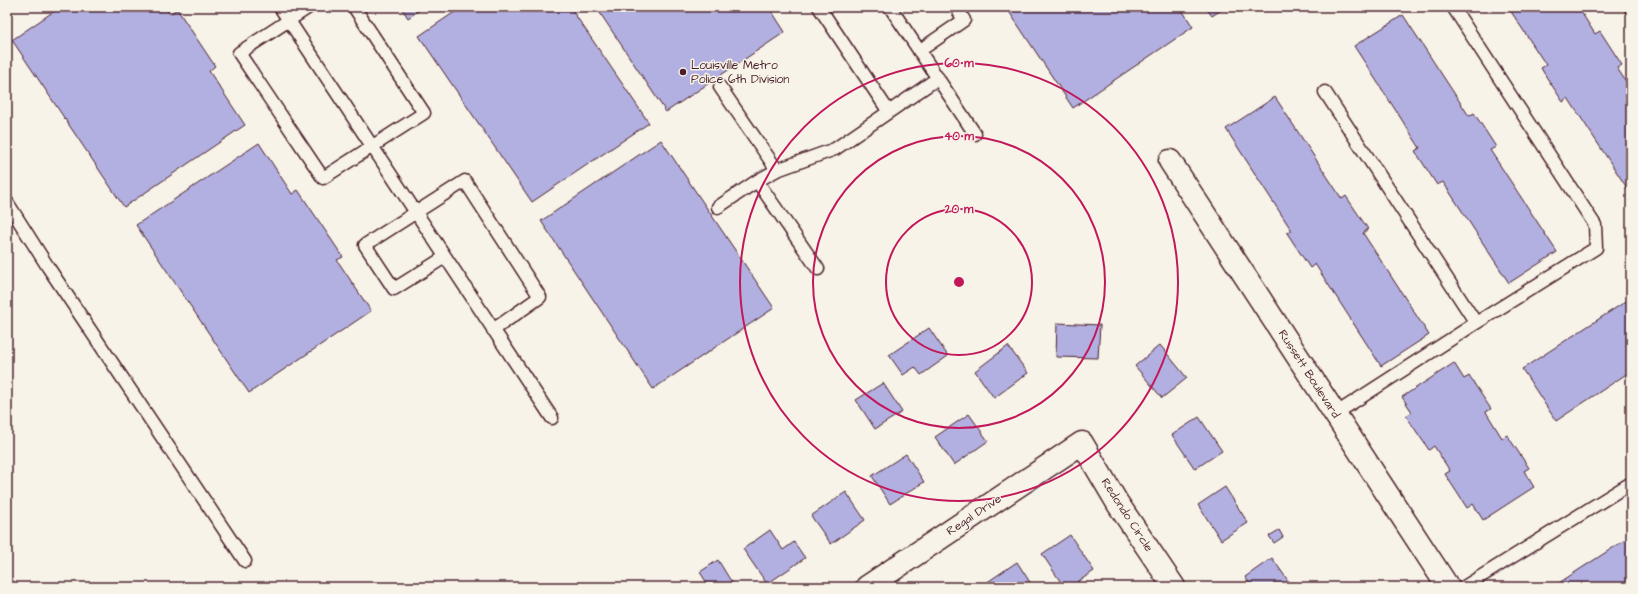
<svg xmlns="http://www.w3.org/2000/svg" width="1638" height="594" viewBox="0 0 1638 594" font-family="'Architects Daughter',sans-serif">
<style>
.building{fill:#b2afe1;stroke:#4a1f2b}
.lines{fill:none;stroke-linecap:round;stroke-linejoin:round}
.service-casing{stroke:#4a1f2b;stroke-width:15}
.minor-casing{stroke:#4a1f2b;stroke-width:25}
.service{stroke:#f7f3e8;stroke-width:12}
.minor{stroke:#f7f3e8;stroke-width:22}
.ring{fill:none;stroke:#c2185b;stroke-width:2}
.poi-dot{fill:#4a1f2b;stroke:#f7f3e8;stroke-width:1.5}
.labels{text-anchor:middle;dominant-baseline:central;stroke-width:3;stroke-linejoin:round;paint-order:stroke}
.poi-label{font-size:12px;fill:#4a1f2b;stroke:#f7f3e8;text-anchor:start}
.street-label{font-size:12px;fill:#4a1f2b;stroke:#f7f3e8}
.centre{fill:#c2185b;stroke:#f7f3e8;stroke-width:2}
.ring-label{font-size:12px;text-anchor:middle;font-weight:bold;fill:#c2185b;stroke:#f7f3e8;stroke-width:3;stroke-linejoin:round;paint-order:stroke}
</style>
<rect width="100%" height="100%" fill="#f7f3e8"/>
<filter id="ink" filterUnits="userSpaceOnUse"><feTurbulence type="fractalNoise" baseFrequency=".025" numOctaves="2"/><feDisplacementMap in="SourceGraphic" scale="8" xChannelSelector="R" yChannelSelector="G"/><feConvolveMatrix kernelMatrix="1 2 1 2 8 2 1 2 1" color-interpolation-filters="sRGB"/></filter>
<g filter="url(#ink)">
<path class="building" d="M60,7H165L170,14L177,9L215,66L209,71L245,125L124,207L12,40Z
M401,7H424L408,18Z
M462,7H570L649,123L532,202L419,36Z
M596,7H769L785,32L666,112Z
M1006,7H1180L1193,27L1073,108Z
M1205,7H1226L1212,16Z
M1508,7H1578L1595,34L1600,31L1622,65L1617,68L1631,89V194L1568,98L1563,102L1547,78L1541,68L1546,65Z
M1403,15L1469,116L1474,113L1496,147L1490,150L1557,252L1509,283L1443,182L1437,185L1415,151L1420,148L1354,46Z
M1275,97L1342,199L1346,196L1368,229L1363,233L1429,335L1381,366L1315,264L1310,268L1287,233L1292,231L1226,129Z
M661,140L774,308L653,389L541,221Z
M259,143L292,194L298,190L343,257L337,260L371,311L249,393L136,225Z
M1631,298V371L1556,421L1522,369Z
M1057,323L1100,325L1098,358L1056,357Z
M929,328L948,356L921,375L915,367L903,375L889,355Z
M1160,345L1187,378L1162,398L1135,366Z
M1008,346L1028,373L994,398L975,371Z
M1454,363L1464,379L1469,376L1491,409L1486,412L1502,438L1507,435L1529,468L1524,471L1534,487L1483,520L1473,504L1467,508L1445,474L1450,471L1434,446L1429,450L1406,416L1412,412L1402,397Z
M883,383L902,412L875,429L856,400Z
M969,414L988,441L954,465L935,437Z
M1199,417L1222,451L1195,469L1172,435Z
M906,454L924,482L890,504L872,476Z
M1225,487L1248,523L1221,540L1198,505Z
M846,492L865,520L831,544L811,516Z
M770,530L783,550L794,542L805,558L767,584L743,549Z
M1279,530L1283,537L1274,543L1269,536Z
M1070,535L1094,571L1070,587H1064L1042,554Z
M1631,536V587H1553L1574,573Z
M1272,558L1289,582L1292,587H1252L1245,577Z
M718,560L729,578L735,587H705L708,585L700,572Z
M1017,562L1033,587H984L983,585Z"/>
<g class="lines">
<g class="service-casing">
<path id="service" d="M280,7L552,418
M309,7L239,53L323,178L424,113L354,7
M819,7L889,112
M890,7L975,134
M1631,7V8
M919,51L964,20L956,7
M720,87L777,170
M1325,92L1476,323
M757,181L818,269
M7,202L48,267L245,561
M718,207L757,181L777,170L835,149L938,78
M445,257L394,289L365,245L465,181L540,297L493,330
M1335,414L1476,323L1596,248L1595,225L1453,7
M1464,587L1631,483"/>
</g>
<g class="minor-casing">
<path id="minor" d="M1170,161L1448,587
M867,587L1082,443L1118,504L1174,587"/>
</g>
<use href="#service" class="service"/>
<use href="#minor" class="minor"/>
</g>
</g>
<g class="ring">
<circle cx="959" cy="282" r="73"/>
<circle cx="959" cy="282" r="146"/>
<circle cx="959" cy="282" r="219"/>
</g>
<circle class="poi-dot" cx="683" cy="72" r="4"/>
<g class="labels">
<g class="poi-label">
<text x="691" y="65">Louisville Metro<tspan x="691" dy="14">Police 6th Division</tspan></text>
</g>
<g class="street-label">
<text transform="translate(1309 374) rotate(57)">Russett Boulevard</text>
<text transform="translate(974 515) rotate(-34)">Regal Drive</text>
<text transform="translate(1127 515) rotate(57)">Redondo Circle</text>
</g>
</g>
<circle cx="959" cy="282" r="6" class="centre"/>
<g class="ring-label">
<text x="959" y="67">60 m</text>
<text x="959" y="140">40 m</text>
<text x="959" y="213">20 m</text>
</g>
<rect width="1638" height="594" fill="none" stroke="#f7f3e8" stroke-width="24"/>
<rect x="12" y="12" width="1614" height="570" fill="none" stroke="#4a1f2b" stroke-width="1.5" filter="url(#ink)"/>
</svg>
